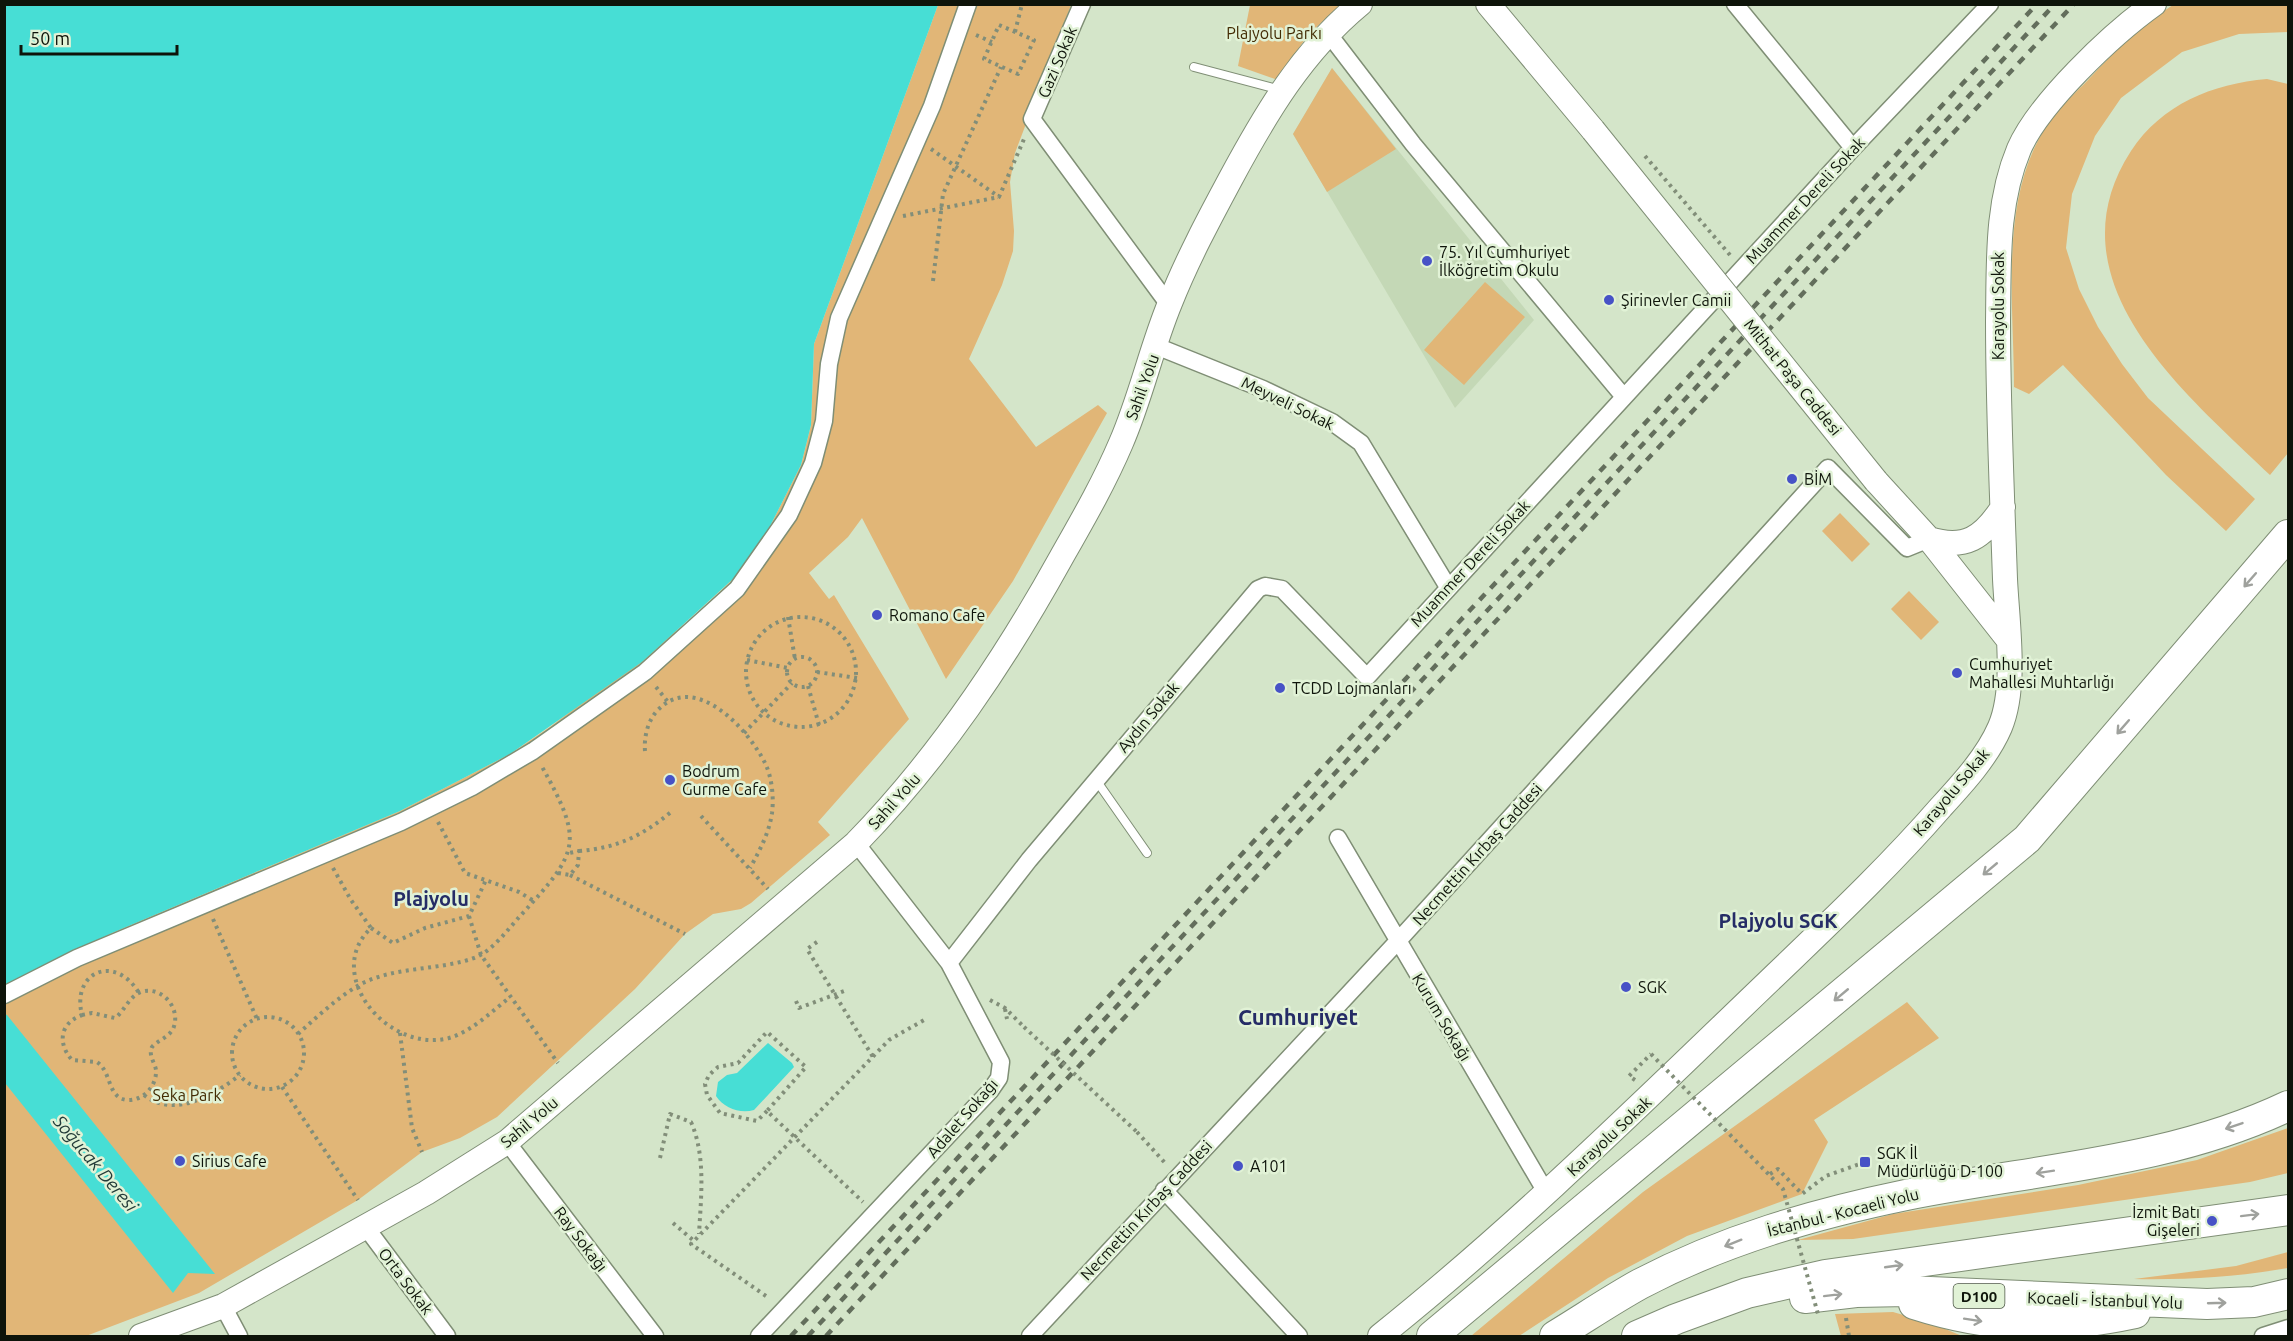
<svg xmlns="http://www.w3.org/2000/svg" width="2293" height="1341" viewBox="0 0 2293 1341" font-family="Ubuntu,sans-serif">
<style>
.built{fill:#c4d8b6}
.green{fill:#e1b677}
.water{fill:#47ded5}
.lines{fill:none;stroke-linecap:round;stroke-linejoin:round}
.lane-casing{stroke:#7f8e75;stroke-width:10}
.street-casing{stroke:#7f8e75;stroke-width:19}
.secondary-casing{stroke:#7f8e75;stroke-width:26}
.highway-casing{stroke:#7f8e75;stroke-width:32}
.path{stroke:#828e79;stroke-width:4;stroke-dasharray:3 4.5;stroke-linecap:butt}
.lane{stroke:#fff;stroke-width:8}
.street{stroke:#fff;stroke-width:16}
.secondary{stroke:#fff;stroke-width:24}
.highway{stroke:#fff;stroke-width:30}
.rail{stroke:#636e5c;stroke-width:4.5;stroke-dasharray:8 8;stroke-linecap:butt}
.secondary-bridge-casing{stroke:#7f8e75;stroke-width:26;stroke-linecap:butt}
.path-bridge{stroke:#828e79;stroke-width:4;stroke-dasharray:3 4.5;stroke-linecap:butt}
.secondary-bridge{stroke:#fff;stroke-width:24}
.oneway{stroke:#9fa19d}
.poi-dot{fill:#4752c6;stroke:#e1f2d6;stroke-width:2}
.labels{text-anchor:middle;dominant-baseline:central;stroke-width:5;stroke-linejoin:round;paint-order:stroke}
.shield{fill:#e1f2d6;stroke:#4d5747;stroke-width:1.5}
.shield-label{font-size:15px;font-weight:bold;fill:#0e140a}
.park-label{font-size:16px;fill:#422b03;stroke:#e1f2d6}
.street-label{font-size:16px;fill:#0e140a;stroke:#e1f2d6}
.poi-label{font-size:16px;fill:#0e140a;stroke:#e1f2d6;text-anchor:start}
.water-label{font-size:18px;font-style:italic;fill:#233b39;stroke:#e1f2d6}
.quarter-label{font-size:20px;font-weight:bold;fill:#252c66;stroke:#e1f2d6}
.district-label{font-size:22px;font-weight:bold;fill:#252c66;stroke:#e1f2d6}
</style>
<rect width="100%" height="100%" fill="#d4e5c9"/>
<path class="built" d="M1332,68L1534,320L1455,408L1293,134Z"/>
<path class="green" d="M938,5H1071L1015,153L1010,182L1014,231L1013,251L1002,285L969,359L1036,447L1098,405L1107,413L1013,581L946,679L862,518L848,537L809,573L829,599L834,595L909,719L818,822L830,835L751,903L741,909L713,914L685,934L635,989L497,1117L460,1138L422,1152L358,1200L199,1293L86,1336H5L4,986L112,933L400,811L510,754L550,727L685,624L745,568L763,540L801,465L811,425L814,344Z
M1250,5H1340L1307,36L1278,80L1238,66Z
M2173,5H2288V32L2239,34L2182,52L2121,98L2095,136L2072,194L2066,248L2079,289L2098,327L2122,364L2148,398L2255,499L2226,531L2166,475L2063,365L2029,394L2014,387C2014,301 1998,194 2050,121C2061,106 2075,93 2088,80C2113,53 2141,25 2173,5Z
M1332,68L1396,149L1327,192L1293,134Z
M2267,79L2288,84V453L2270,475C2186,394 2047,281 2131,151C2162,104 2212,84 2267,79Z
M1485,282L1525,317L1464,385L1424,350Z
M1840,513L1870,544L1852,562L1822,531Z
M1909,591L1939,622L1921,640L1891,609Z
M1907,1002L1939,1038L1814,1120L1828,1142L1802,1194L1687,1236L1608,1278L1519,1336H1471L1643,1192Z
M2288,1128V1173L2250,1182L1853,1239L1798,1240L1893,1214L2078,1185L2197,1160Z
M2288,1252V1268C2237,1277 2186,1280 2134,1279L2236,1266Z
M1893,1312L1931,1323L1962,1336H1841L1835,1314Z"/>
<path class="water" d="M5,5H938L814,344L811,425L801,465L763,540L745,568L642,662L510,754L400,811L112,933L5,986Z
M5,1014L7,1015L215,1274L188,1273L173,1293L5,1083Z
M768,1043L792,1063L794,1067L754,1110C740,1114 724,1108 716,1096L718,1082L727,1075L737,1073Z"/>
<g class="lines">
<g class="lane-casing">
<path id="lane" d="M1194,67L1281,90
M1096,780L1147,853"/>
</g>
<g class="street-casing">
<path id="street" d="M1082,4L1032,119L1169,305
M1735,4L1853,148
M1328,33L1413,144L1624,397
M1156,346L1263,389L1332,422L1361,443L1448,587
M1338,838L1547,1194
M949,963L1029,860L1258,589L1265,586L1282,589L1367,677L1853,148L1990,4
M4,995L77,958L401,822L472,787L533,751L645,672L737,589L789,515L813,463L824,421L829,364L839,318L932,106L968,4
M507,1142L655,1336
M1164,1190L1299,1336
M365,1226L447,1336
M223,1306L239,1336
M759,1336L990,1091L999,1078L1001,1062L949,963L856,843
M1030,1336L1397,942L1828,468L1907,548L1929,539
M2263,1336L2288,1328"/>
</g>
<g class="secondary-casing">
<path id="secondary" d="M1488,4L1593,130
M1876,481L1929,539L2007,638
M1929,539C1965,550 1983,538 2003,507
M141,1336L223,1306L426,1193L507,1142L856,843C939,758 1004,661 1061,558C1082,521 1104,483 1121,443C1141,397 1151,349 1170,303C1187,260 1209,219 1231,178C1266,113 1302,52 1360,4
M1380,1336C1525,1220 1656,1089 1790,961C1842,911 1894,861 1941,807C1963,783 1987,757 2000,727C2017,687 2007,622 2005,579C2002,493 1998,407 1998,321C1999,263 1996,204 2019,149C2039,103 2112,34 2154,4"/>
</g>
<g class="highway-casing">
<path id="highway" d="M1805,1298L1856,1292L1907,1291L2207,1304L2254,1302L2288,1294
M1914,1304C1992,1329 2055,1330 2135,1313
M1432,1336L2027,839L2288,535
M1555,1336C1583,1319 1611,1300 1640,1284C1724,1240 1814,1214 1906,1195C2034,1169 2168,1163 2288,1106
M1637,1336L1676,1319L1747,1293L1825,1275L2288,1210"/>
</g>
<path class="path" d="M999,25L1034,40L1018,74L984,59Z
M1015,32L1022,4
M976,35L992,42
M931,149L999,197
M1645,156L1730,255
M903,216L999,197L1024,139
M933,281L943,194L1001,67
M746 672a55 55 0 1 1 110 0a55 55 0 1 1-110 0Z
M788,617L795,659
M787 672a15 15 0 1 1 30 0a15 15 0 1 1-30 0Z
M747,660L788,668
M817,672L857,678
M808,686L819,725
M656,687L668,702
M744,733L792,683
M645,751C644,738 647,723 656,712C694,669 748,729 765,763C772,777 774,798 772,813C769,833 760,850 750,868
M701,816L768,889
M438,822L465,873L519,892L534,901
M579,851C617,848 642,836 671,812
M333,868L351,900L371,928C322,974 388,1054 449,1038C471,1032 491,1012 509,998
M558,873L570,875L578,865L579,851L569,853
M570,875L685,934
M469,916L481,955L558,1063
M213,919L257,1019
M371,928L393,943L425,928L469,916L486,880
M817,942L807,949L873,1057
M990,1000L1005,1008L1024,1027
M796,1001L799,1008L847,990
M1005,1009L1007,1019
M82,1015L92,1013L115,1018C125,1011 128,997 141,992C162,985 182,1009 173,1029C168,1038 158,1040 152,1047C148,1055 155,1063 156,1070C157,1085 144,1101 127,1100C107,1098 112,1072 97,1062L72,1060C57,1043 60,1023 82,1015C71,972 115,953 139,993
M232 1053a36 36 0 1 1 72 0a36 36 0 1 1-72 0Z
M400,1033L412,1128L422,1152
M298,1034C317,1017 337,998 359,985C394,966 437,971 474,958C493,951 508,929 521,915C580,851 584,842 541,765
M1635,1080L1629,1076L1651,1054
M282,1087L358,1200
M144,1095C174,1119 214,1095 240,1075
M767,1111L757,1121L720,1113L707,1095L705,1084L709,1075L718,1067L738,1063L767,1032L806,1067L767,1111L863,1202
M1137,1132L1166,1164
M660,1158L670,1114L691,1122C706,1156 701,1197 699,1234
M1770,1174L1778,1169L1802,1194L1826,1176L1865,1162
M673,1223L694,1241
M766,1296L691,1244L889,1040L924,1020
M1846,1318L1849,1336"/>
<use href="#lane" class="lane"/>
<use href="#street" class="street"/>
<use href="#secondary" class="secondary"/>
<use href="#highway" class="highway"/>
<path class="rail" d="M791,1336L2037,4
M808,1336L2055,4
M826,1336L2074,4"/>
<g class="secondary-bridge-casing">
<path id="secondary-bridge" d="M1593,130L1876,481"/>
</g>
<path class="path-bridge" d="M1024,1027L1137,1132
M1651,1054L1783,1189L1818,1314"/>
<use href="#secondary-bridge" class="secondary-bridge"/>
</g>
<defs><path id="oneway-shaft" d="M-6 0H5M1.5-3L5.5 0L1.5 3" fill="none" stroke-width="1.6" stroke-linecap="round" stroke-linejoin="round" transform="scale(1.5)"/></defs>
<g class="oneway">
<use href="#oneway-shaft" transform="translate(2250 580) rotate(131)"/>
<use href="#oneway-shaft" transform="translate(2123 727) rotate(131)"/>
<use href="#oneway-shaft" transform="translate(1990 869) rotate(140)"/>
<use href="#oneway-shaft" transform="translate(1841 995) rotate(140)"/>
<use href="#oneway-shaft" transform="translate(2234 1126) rotate(161)"/>
<use href="#oneway-shaft" transform="translate(2045 1172) rotate(171)"/>
<use href="#oneway-shaft" transform="translate(2250 1215) rotate(-7)"/>
<use href="#oneway-shaft" transform="translate(1733 1243) rotate(158)"/>
<use href="#oneway-shaft" transform="translate(1894 1266) rotate(-8)"/>
<use href="#oneway-shaft" transform="translate(1833 1295) rotate(-7)"/>
<use href="#oneway-shaft" transform="translate(2217 1303) rotate(-2)"/>
<use href="#oneway-shaft" transform="translate(1973 1320) rotate(9)"/>
</g>
<g class="poi-dot">
<circle cx="1427" cy="261" r="6"/>
<circle cx="1609" cy="300" r="6"/>
<circle cx="1792" cy="479" r="6"/>
<circle cx="877" cy="615" r="6"/>
<circle cx="1957" cy="673" r="6"/>
<circle cx="1280" cy="688" r="6"/>
<circle cx="670" cy="780" r="6"/>
<circle cx="1626" cy="987" r="6"/>
<circle cx="180" cy="1161" r="6"/>
<rect x="1859" y="1156" width="12" height="12" rx="3"/>
<circle cx="1238" cy="1166" r="6"/>
<circle cx="2212" cy="1221" r="6"/>
</g>
<g class="labels">
<rect class="shield" x="1953.5" y="1284" width="51" height="24" rx="4.5"/>
<g class="shield-label">
<text x="1979" y="1296">D100</text>
</g>
<g class="park-label">
<text x="1274" y="33">Plajyolu Parkı</text>
<text x="187" y="1095">Seka Park</text>
</g>
<g class="street-label">
<text transform="translate(1057 62) rotate(-67)">Gazi Sokak</text>
<text transform="translate(1805 200) rotate(-47)">Muammer Dereli Sokak</text>
<text transform="translate(1998 306) rotate(-90)">Karayolu Sokak</text>
<text transform="translate(1793 377) rotate(51)">Mithat Paşa Caddesi</text>
<text transform="translate(1142 387) rotate(-70)">Sahil Yolu</text>
<text transform="translate(1288 403) rotate(26)">Meyveli Sokak</text>
<text transform="translate(1470 563) rotate(-47)">Muammer Dereli Sokak</text>
<text transform="translate(1148 717) rotate(-50)">Aydın Sokak</text>
<text transform="translate(1951 792) rotate(-50)">Karayolu Sokak</text>
<text transform="translate(894 801) rotate(-48)">Sahil Yolu</text>
<text transform="translate(1477 854) rotate(-48)">Necmettin Kırbaş Caddesi</text>
<text transform="translate(1442 1017) rotate(59)">Kurum Sokağı</text>
<text transform="translate(962 1118) rotate(-49)">Adalet Sokağı</text>
<text transform="translate(529 1122) rotate(-40)">Sahil Yolu</text>
<text transform="translate(1609 1136) rotate(-43)">Karayolu Sokak</text>
<text transform="translate(1146 1210) rotate(-47)">Necmettin Kırbaş Caddesi</text>
<text transform="translate(1843 1212) rotate(-14)">İstanbul - Kocaeli Yolu</text>
<text transform="translate(581 1239) rotate(53)">Ray Sokağı</text>
<text transform="translate(406 1281) rotate(53)">Orta Sokak</text>
<text transform="translate(2105 1300) rotate(2)">Kocaeli - İstanbul Yolu</text>
</g>
<g class="poi-label">
<text x="1439" y="252">75. Yıl Cumhuriyet<tspan x="1439" dy="18">İlköğretim Okulu</tspan></text>
<text x="1621" y="300">Şirinevler Camii</text>
<text x="1804" y="479">BİM</text>
<text x="889" y="615">Romano Cafe</text>
<text x="1969" y="664">Cumhuriyet<tspan x="1969" dy="18">Mahallesi Muhtarlığı</tspan></text>
<text x="1292" y="688">TCDD Lojmanları</text>
<text x="682" y="771">Bodrum<tspan x="682" dy="18">Gurme Cafe</tspan></text>
<text x="1638" y="987">SGK</text>
<text x="1877" y="1153">SGK İl<tspan x="1877" dy="18">Müdürlüğü D-100</tspan></text>
<text x="192" y="1161">Sirius Cafe</text>
<text x="1250" y="1166">A101</text>
<text x="2200" y="1212" text-anchor="end">İzmit Batı<tspan x="2200" dy="18">Gişeleri</tspan></text>
</g>
<g class="water-label">
<text transform="translate(96 1163) rotate(50)">Soğucak Deresi</text>
</g>
<g class="quarter-label">
<text x="431" y="898">Plajyolu</text>
<text x="1778" y="920">Plajyolu SGK</text>
</g>
<g class="district-label">
<text x="1298" y="1016">Cumhuriyet</text>
</g>
</g>
<rect width="2293" height="1341" fill="none" stroke="#0e140a" stroke-width="12"/>
<path d="M21 45v9h156v-9" fill="none" stroke="#0e140a" stroke-width="3"/>
<text x="30" y="45" font-size="18" fill="#0e140a" stroke="#e1f2d6" stroke-width="4.5" paint-order="stroke">50 m</text>
</svg>
